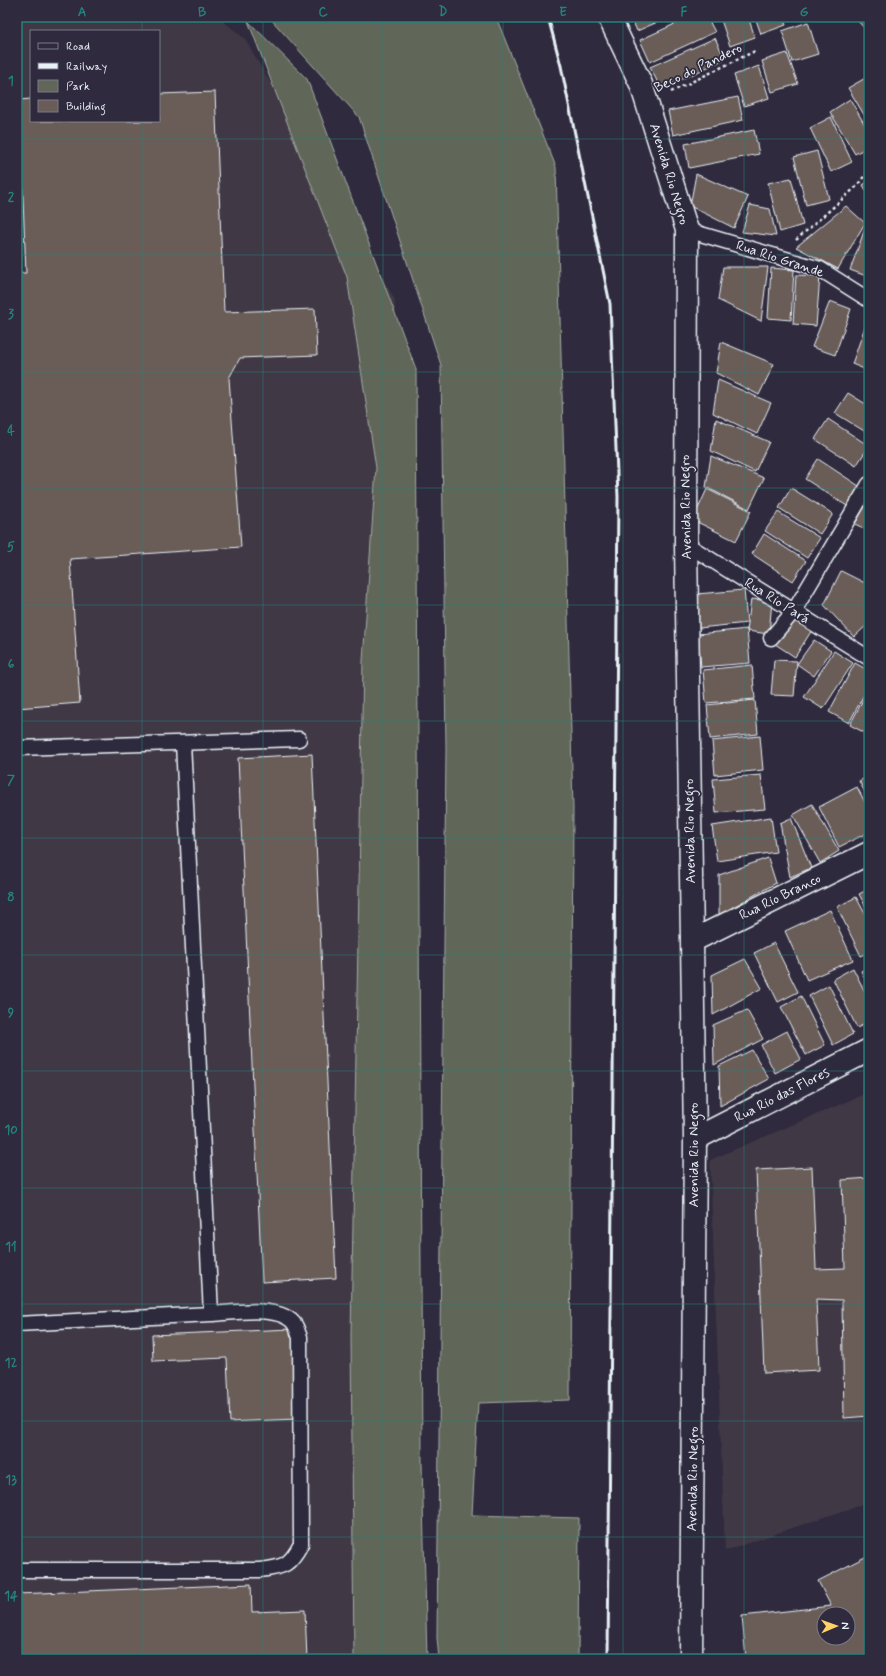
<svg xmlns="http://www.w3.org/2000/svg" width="886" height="1676" viewBox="0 0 886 1676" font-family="Mynerve,sans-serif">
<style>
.built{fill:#413945;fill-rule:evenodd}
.green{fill:#616659;stroke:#a4aca8}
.building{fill:#6a5d59;stroke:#e8f1f8;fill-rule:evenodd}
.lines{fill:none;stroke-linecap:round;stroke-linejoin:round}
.lane-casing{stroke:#e8f1f8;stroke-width:17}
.street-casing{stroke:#e8f1f8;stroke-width:25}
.path{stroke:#e8f1f8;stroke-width:2.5;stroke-dasharray:3 3;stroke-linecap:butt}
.lane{stroke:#2f2a3d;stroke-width:14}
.street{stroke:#2f2a3d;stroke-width:22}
.rail{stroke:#e8f1f8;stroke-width:3}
.grid{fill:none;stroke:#25827c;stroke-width:1;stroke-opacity:0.55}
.labels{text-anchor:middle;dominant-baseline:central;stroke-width:3.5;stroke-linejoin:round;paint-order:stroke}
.street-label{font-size:14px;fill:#e8f1f8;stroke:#2f2a3d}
.neatline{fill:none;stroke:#25827c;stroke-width:1.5}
.grid-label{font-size:13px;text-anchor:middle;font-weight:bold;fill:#25827c}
</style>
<rect width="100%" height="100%" fill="#2f2a3d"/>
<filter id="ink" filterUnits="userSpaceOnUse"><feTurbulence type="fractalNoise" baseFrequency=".025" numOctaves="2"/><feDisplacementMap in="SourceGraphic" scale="8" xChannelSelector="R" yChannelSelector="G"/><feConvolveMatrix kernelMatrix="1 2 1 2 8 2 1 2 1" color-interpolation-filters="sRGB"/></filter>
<g filter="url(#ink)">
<path class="built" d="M17,17H218L245,39L395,300L356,1659H17ZM31,31H159V121H31Z
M869,1092V1502L725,1551L710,1160Z"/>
<path class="green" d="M269,17H496L556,167L573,808L570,1400L478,1403L472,1515L579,1518L578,1659H439L437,1638L446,749L441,365L359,117Z
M248,21L307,79L416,369L422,1463L427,1659H354L351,1336L363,661L376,468L347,277Z"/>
<path class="building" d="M631,17H669L637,31Z
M690,17H707L715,32L650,62L640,40Z
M720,17H748L755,37L730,46Z
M755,17H783L786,25L761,34Z
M854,17H869V33Z
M808,22L818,54L792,62L782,31Z
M715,38L725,59L661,89L650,67Z
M787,53L798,84L772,92L762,61Z
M759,66L769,98L744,106L734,75Z
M869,76V123L848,88Z
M215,92L224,312L315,309L317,355L240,358L229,378L241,547L70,559L80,703L17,708V273H26L19,100L31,99V121H159V94Z
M738,97L743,120L673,135L668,111Z
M850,99L869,132V146L855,154L830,112Z
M831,117L852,162L831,172L810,128Z
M754,130L759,154L689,168L685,144Z
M817,151L829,199L806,205L794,157Z
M696,174L748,197L734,228L690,206Z
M791,178L803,225L780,232L768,183Z
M869,181V195L863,185Z
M750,205L770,209L776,236L742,232Z
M846,206L865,223L838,269L796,247Z
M867,223L869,224V277L850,270Z
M723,267H768L761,321L718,300Z
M771,268L794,270L791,320L768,318Z
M796,275L820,276L816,326L793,324Z
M830,301L851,309L835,355L812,347Z
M868,318H869V371L852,364Z
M721,342L774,364L759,395L716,373Z
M718,380L771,403L757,434L713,413Z
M848,393L869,406V434L835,413Z
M716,419L769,442L755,472L711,451Z
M828,419L869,446L856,466L815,439Z
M711,456L764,478L749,509L706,487Z
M818,459L859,486L847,506L805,479Z
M791,488L833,514L820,534L779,508Z
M707,489L751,511L736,541L693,520Z
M869,499V531L855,524Z
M778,512L820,538L807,558L765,531Z
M764,534L806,561L793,581L752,554Z
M841,571L869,585V623L854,637L824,605Z
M744,590L747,623L699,628L696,594Z
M751,599L772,601L769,634L747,631Z
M793,618L812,630L795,657L775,644Z
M747,629L750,663L701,667L698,634Z
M814,640L831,651L814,676L797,664Z
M834,651L853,663L823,709L804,697Z
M774,660L797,661L794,696L771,695Z
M855,663L869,671V685L849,723L829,712Z
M752,665L755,699L706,703L703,670Z
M869,688V735L850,725Z
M755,700L758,734L710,739L707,705Z
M760,736L763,770L715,775L712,741Z
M312,754L336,1278L262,1282L238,758Z
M761,775L765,809L716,813L713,779Z
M869,776V800L859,781Z
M857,787L869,810V832L839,847L819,807Z
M812,804L839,851L820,863L793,815Z
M771,817L776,852L717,861L712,826Z
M791,818L811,868L790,877L780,823Z
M768,858L776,883L719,915V875Z
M869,889V913L859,894Z
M856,897L869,921V952L861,956L837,907Z
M830,910L853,960L807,980L785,931Z
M774,943L798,992L778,1002L754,953Z
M745,959L762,988L713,1015L712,975Z
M869,967V987L861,971Z
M853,968L869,1000V1022L857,1028L833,979Z
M829,985L853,1034L833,1045L809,996Z
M801,996L825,1045L806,1055L781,1007Z
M747,1010L763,1039L714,1065L713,1025Z
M787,1031L801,1059L775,1073L761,1045Z
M752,1050L769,1079L720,1106L719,1066Z
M812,1167L816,1269L845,1268L842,1180L869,1178V1416L844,1418L842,1300L816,1299L819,1370L764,1373L756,1170Z
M292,1329L296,1419L230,1422L227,1358L153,1361L152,1335Z
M869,1555V1656L863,1659H746L742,1616L831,1606L818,1581ZM824,1614H848V1638H824Z
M251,1584L252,1612L305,1610L307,1659H17V1594Z"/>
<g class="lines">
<g class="lane-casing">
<path id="lane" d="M687,230L820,269L869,300
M686,544L869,658
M771,638L794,611L869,484
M17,748L299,739
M17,1324L211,1314L183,743
M17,1570H260C285,1567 290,1565 301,1544L300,1337C298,1333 297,1328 295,1325C282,1304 232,1313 211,1314"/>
</g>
<g class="street-casing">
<path id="street" d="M609,17L641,84L687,230L686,544L695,1139L691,1659
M692,941L869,853
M695,1139L869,1050"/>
</g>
<path class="path" d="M671,92L757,50
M796,240L856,187L869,170"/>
<use href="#lane" class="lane"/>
<use href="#street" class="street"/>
<path class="rail" d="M548,17L561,66L610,304L618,497L608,1659"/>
</g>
</g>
<path class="grid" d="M142,17V31M263,17V1659M383,17V1659M503,17V1659M623,17V1659M744,17V1659M142,121V1659M17,139H869M17,255H869M17,372H869M17,488H869M17,605H869M17,721H869M17,838H869M17,955H869M17,1071H869M17,1188H869M17,1304H869M17,1421H869M17,1537H869"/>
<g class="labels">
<g class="street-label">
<text transform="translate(698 68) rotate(-26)">Beco do Pandero</text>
<text transform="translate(669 174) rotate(73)">Avenida Rio Negro</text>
<text transform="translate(780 259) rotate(18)">Rua Rio Grande</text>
<text transform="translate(686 507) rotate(-91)">Avenida Rio Negro</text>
<text transform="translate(777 601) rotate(32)">Rua Rio Pará</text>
<text transform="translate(690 831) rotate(-91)">Avenida Rio Negro</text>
<text transform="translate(780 897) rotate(-26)">Rua Rio Branco</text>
<text transform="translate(782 1095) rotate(-27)">Rua Rio das Flores</text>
<text transform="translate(694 1155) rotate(-90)">Avenida Rio Negro</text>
<text transform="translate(693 1479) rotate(-89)">Avenida Rio Negro</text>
</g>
</g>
<rect width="886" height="1676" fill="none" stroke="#2f2a3d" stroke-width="44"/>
<rect x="30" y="30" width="130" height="92" fill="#2f2a3d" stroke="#797a88"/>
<rect x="38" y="43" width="20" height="6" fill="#2f2a3d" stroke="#797a88"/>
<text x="66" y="50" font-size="12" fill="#e8f1f8">Road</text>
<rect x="38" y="63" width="20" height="6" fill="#e8f1f8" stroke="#797a88"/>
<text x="66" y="70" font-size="12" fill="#e8f1f8">Railway</text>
<rect x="38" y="80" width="20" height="12" fill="#616659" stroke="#797a88"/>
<text x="66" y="90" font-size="12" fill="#e8f1f8">Park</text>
<rect x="38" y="100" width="20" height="12" fill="#6a5d59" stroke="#797a88"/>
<text x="66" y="110" font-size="12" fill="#e8f1f8">Building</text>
<g transform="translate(836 1626) rotate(88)"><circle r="19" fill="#2f2a3d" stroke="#797a88"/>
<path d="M0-3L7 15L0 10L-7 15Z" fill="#ffd166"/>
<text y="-6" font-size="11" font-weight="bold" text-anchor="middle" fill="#e8f1f8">N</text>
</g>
<rect x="22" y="22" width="842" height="1632" class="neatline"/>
<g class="grid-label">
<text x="82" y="16">A</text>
<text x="202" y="16">B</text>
<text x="323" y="16">C</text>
<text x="443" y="16">D</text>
<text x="563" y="16">E</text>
<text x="684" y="16">F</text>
<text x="804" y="16">G</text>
<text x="11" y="85">1</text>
<text x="11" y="201">2</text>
<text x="11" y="318">3</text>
<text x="11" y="435">4</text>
<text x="11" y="551">5</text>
<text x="11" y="668">6</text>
<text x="11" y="784">7</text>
<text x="11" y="901">8</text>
<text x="11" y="1017">9</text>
<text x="11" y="1134">10</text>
<text x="11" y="1251">11</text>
<text x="11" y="1367">12</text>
<text x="11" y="1484">13</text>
<text x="11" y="1600">14</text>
</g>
</svg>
